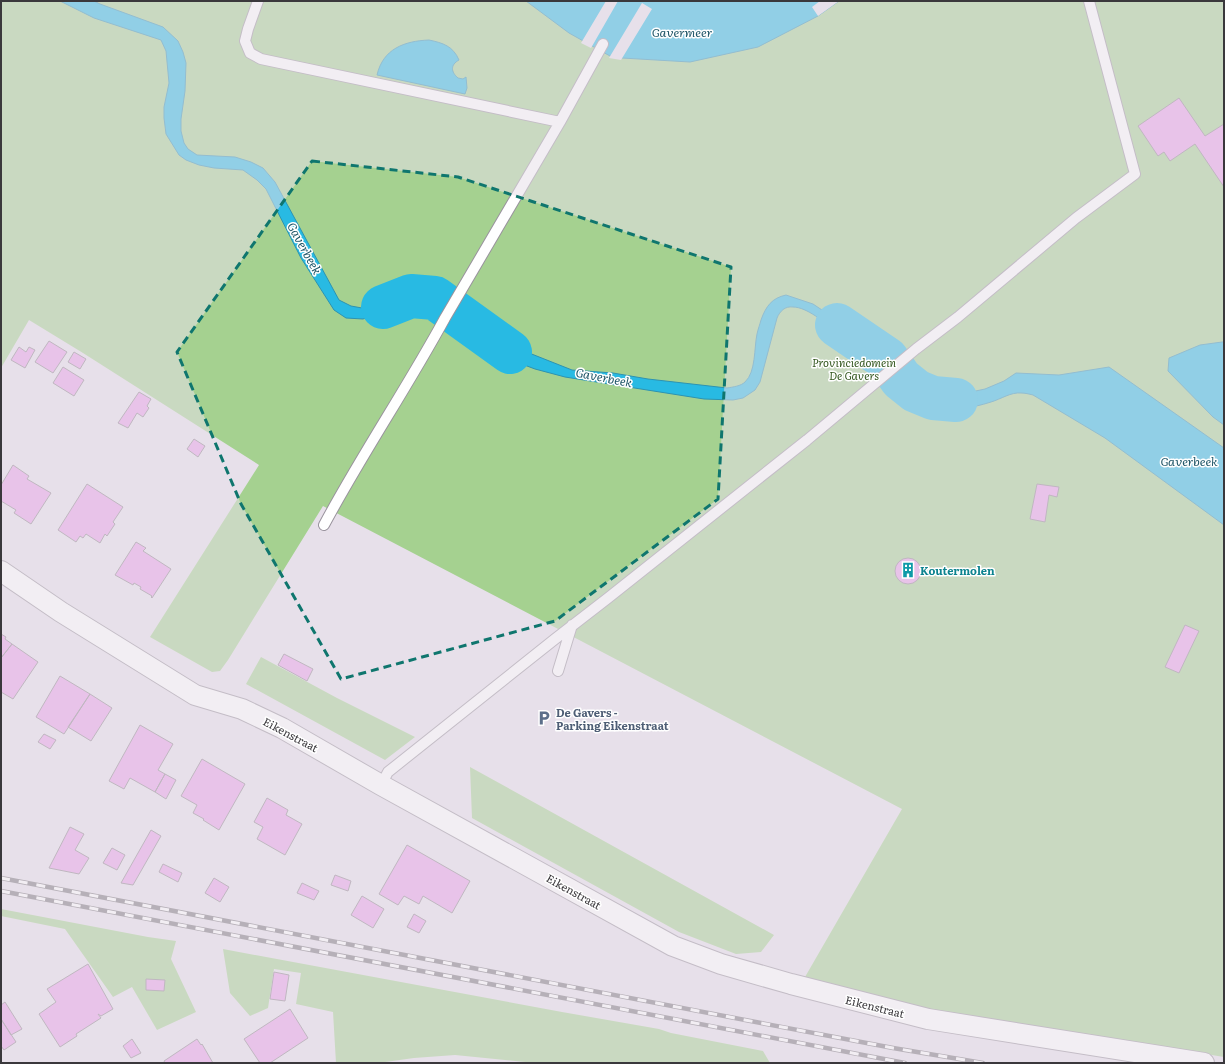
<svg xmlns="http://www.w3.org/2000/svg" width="1225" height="1064" viewBox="0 0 1225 1064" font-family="Literata,serif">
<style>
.green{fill:#a5d190}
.water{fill:#28bae3;stroke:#2d93b1}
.pier{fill:#e7e0ea}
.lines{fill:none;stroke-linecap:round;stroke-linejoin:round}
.river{stroke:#28bae3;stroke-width:44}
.building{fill:#e89fe8;stroke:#8f868f}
.service-casing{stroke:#99939d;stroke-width:12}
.minor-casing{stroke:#99939d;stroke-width:22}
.service{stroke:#fff;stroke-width:10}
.minor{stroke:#fff;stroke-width:20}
.rail-casing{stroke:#7a767c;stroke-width:4.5}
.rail{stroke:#fff;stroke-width:3;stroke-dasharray:9;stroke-linecap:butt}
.marked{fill:none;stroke:#0f766e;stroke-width:3;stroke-dasharray:8 5;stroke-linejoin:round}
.labels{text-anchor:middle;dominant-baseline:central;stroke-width:3;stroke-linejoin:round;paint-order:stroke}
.park-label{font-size:11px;font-style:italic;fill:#32561e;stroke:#fff}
.culture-label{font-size:11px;font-weight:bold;fill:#0d838f;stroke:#fff;text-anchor:start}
.service-label{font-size:11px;font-weight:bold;fill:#4e5e75;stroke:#fff;text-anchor:start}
.street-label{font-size:11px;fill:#3a383c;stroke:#fff}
.water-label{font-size:12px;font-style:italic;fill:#1e5567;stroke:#fff}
</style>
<rect width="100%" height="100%" fill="#e7e0ea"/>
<path class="green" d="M1,1H1224V1057L930,1009L805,977L902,809L323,506L228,660L220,671L212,672L150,637L259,465L83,353L29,320L1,368Z
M261,657L337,698L415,737L385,760L246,684Z
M470,767L774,935L761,952L736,954L679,932L472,818Z
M1,909L148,937L176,941L171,959L196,1012L157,1030L132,987L113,997L65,929L1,916Z
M223,949L562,1012L659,1029L671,1033L763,1051L770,1063H535L455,1055L414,1058L378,1063H336L333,1012L296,1004L301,973L274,969L268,1008L250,1016L230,993Z"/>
<path class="water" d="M60,1H94L100,4L163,27L178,41L183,52L186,63L185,91L181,119V131L184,143L188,149L197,155L235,157L251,162L263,168L275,182L339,300L351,306L362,308L375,304L405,289L421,288L436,290L446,294L435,309L424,305L409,304L363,319L346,318L334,310L301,258L266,189L257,180L243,170L214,168L199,165L186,160L179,155L166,134L164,118V107L169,83L166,51L161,40L94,18Z
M526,1H839L818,16L758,47L690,62L622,58L610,56L569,33Z
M429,40C443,43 453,46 459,60C450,65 451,72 458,78L463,79L466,77L467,88L465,94L377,75C383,49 404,41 429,40Z
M786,295L813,304L891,356L882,363C867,352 851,342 836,331C825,323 807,307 793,307C785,306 780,311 777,318L760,382L755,390L743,398L733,400L704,399L565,377L535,369L511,360L457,323L463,310L497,337L519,349L572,370L613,373L648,379L727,388C733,387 741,386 745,382C756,372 754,348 757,334C758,329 760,324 761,320C766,306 772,298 786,295Z
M1222,342H1224V425L1213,417L1168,371L1169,358L1200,345Z
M1109,367L1224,448V525L1105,438L1033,395C1029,394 1025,393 1021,393C1011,392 1001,399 991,402C951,415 926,408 890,388L906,374L928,379L950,391L971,392L985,389L1004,381L1016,373L1059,375Z"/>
<path class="pier" d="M606,1H618L591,48L581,43Z
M820,1H839L818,16L812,7Z
M642,3L652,9L621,60L609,58Z"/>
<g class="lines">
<path class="river" d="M383,307L411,296L435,298L510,352
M837,325L887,359L901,379L916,391L933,398L956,400"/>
</g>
<path class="building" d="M1179,98L1205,136L1224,124V187L1195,144L1170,161L1164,152L1158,156L1138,126Z
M49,341L67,352L53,373L35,362Z
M19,347L26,352L29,347L35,350L25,368L11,360Z
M74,352L86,359L80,369L68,362Z
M63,367L84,380L74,396L53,383Z
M139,392L151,399L147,406L149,408L143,417L137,413L128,428L118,423Z
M194,439L205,446L198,457L187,449Z
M13,465L29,476L27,479L51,493L31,524L14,513L16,510L1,501V485Z
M87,484L123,507L113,522L115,524L107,536L105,534L100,543L86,534L83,538L80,536L76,542L58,530Z
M1037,484L1059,487L1057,497L1049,495L1045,522L1030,519Z
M136,542L146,548L143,551L171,569L152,598L151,597L152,596L140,589L141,587L134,583L133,585L115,575Z
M895 571a13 13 0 1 1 26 0a13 13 0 1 1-26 0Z
M1185,625L1199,631L1179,673L1165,667Z
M1,634L6,637L5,639L12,644L1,658Z
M12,644L38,662L13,699L1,692V658Z
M284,654L313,669L307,681L278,665Z
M60,676L90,694L64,734L36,717Z
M90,694L112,708L91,741L68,727Z
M140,725L173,744L158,770L165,774L155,792L130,778L124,789L109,781Z
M44,734L56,740L50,749L38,742Z
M202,759L245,784L219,830L203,820L204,819L193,813L197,805L181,796Z
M165,774L176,780L166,799L155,792Z
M267,798L288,810L286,815L302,824L285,855L257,839L263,827L254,822Z
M70,827L84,834L75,850L89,858L79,874L49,868Z
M151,830L161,836L133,885L121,883Z
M407,845L470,881L452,913L423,896L419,904L404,896L398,905L379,894Z
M112,848L125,855L117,870L103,863Z
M163,864L182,873L178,882L159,872Z
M335,875L351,881L348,891L331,885Z
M214,878L229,887L220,902L205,893Z
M302,883L319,891L314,900L297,893Z
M362,896L384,909L373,928L351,915Z
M414,914L426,921L419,933L407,927Z
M88,964L113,1009L101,1016L98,1014L101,1018L76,1034L77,1036L60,1047L39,1014L56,1002L47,989Z
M274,972L289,975L285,1001L270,999Z
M146,979L165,980L164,991L146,990Z
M5,1002L22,1029L11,1035L1,1019V1005Z
M290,1009L308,1038L270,1063H260L244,1039Z
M1,1019L16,1042L4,1050L1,1046Z
M132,1039L141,1053L131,1058L123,1046Z
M197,1039L201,1045L202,1044L213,1063H165L164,1061Z"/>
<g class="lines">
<g class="service-casing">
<path id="service" d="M258,1L248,29L245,41L250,53L261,59L560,122
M324,525C362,454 407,388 445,318L560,122L603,44
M558,671L572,625
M381,785L388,772L555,639L608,598L807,440L916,349L958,317L1076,218L1135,174L1089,1"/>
</g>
<g class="minor-casing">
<path id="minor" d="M1,571L61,612L195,695L242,709L282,728L381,785L673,946L721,964L791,984L928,1019L1204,1063"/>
</g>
<use href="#service" class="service"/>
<use href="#minor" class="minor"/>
<g class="rail-casing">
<path id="rail" d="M1,878L761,1023L893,1048L983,1063
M1,891L905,1063"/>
</g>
<use href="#rail" class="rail"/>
</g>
<path d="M0 0H1225V1064H0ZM312,161L458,177L731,267L718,499L555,621L341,679L241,504L177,352Z" fill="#e7e0ea" fill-opacity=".55" fill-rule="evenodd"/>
<path class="marked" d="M312,161L458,177L731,267L718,499L555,621L341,679L241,504L177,352Z"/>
<defs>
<g id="building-bare" transform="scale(1.2)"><path d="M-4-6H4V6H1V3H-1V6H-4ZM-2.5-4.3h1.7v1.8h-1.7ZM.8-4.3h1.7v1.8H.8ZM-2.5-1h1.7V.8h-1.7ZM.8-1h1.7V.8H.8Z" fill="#0f9aa8" stroke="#fff" stroke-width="2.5" paint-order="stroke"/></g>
<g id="parking-bare" transform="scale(1.2)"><path d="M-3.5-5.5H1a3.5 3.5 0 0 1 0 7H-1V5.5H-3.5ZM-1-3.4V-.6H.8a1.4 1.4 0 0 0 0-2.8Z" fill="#5c6f8a" stroke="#fff" stroke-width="2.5" paint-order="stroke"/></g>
</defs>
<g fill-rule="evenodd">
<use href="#building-bare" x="908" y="570"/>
<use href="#parking-bare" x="544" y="718"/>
</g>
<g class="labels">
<g class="park-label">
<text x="854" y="362">Provinciedomein<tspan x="854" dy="13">De Gavers</tspan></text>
</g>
<g class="culture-label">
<text x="920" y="570">Koutermolen</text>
</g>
<g class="service-label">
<text x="556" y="712">De Gavers -<tspan x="556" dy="13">Parking Eikenstraat</tspan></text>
</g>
<g class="street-label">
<text transform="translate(291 734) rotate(28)">Eikenstraat</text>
<text transform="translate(574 891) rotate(29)">Eikenstraat</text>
<text transform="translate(875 1006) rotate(14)">Eikenstraat</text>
</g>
<g class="water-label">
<text x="682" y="32">Gavermeer</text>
<text transform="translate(305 248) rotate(61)">Gaverbeek</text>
<text transform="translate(604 377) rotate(11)">Gaverbeek</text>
<text x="1189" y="461">Gaverbeek</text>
</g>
</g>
<rect width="1225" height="1064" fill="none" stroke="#3a383c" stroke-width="4"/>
</svg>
